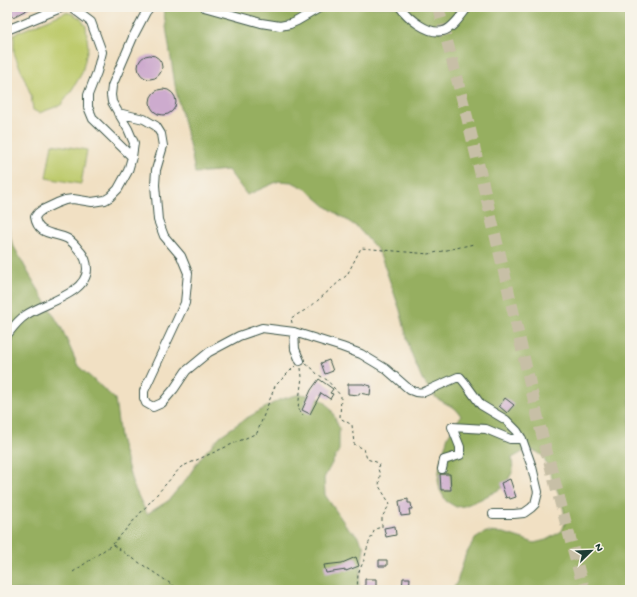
<svg xmlns="http://www.w3.org/2000/svg" width="637" height="597" viewBox="0 0 637 597" font-family="'Gochi Hand',sans-serif">
<style>
.green{fill:#becb6d;stroke:#6e8450}
.forest{fill:#96af60;stroke:#5a764a}
.building{fill:#cdabce}
.lines{fill:none;stroke-linecap:round;stroke-linejoin:round}
.highway-tunnel{stroke:#c7bfa6;stroke-width:12;stroke-dasharray:12 6;stroke-linecap:butt}
.minor-casing{stroke:#3e5549;stroke-width:10}
.path{stroke:#3e5549;stroke-width:1;stroke-dasharray:3 3;stroke-linecap:butt}
.minor{stroke:#fff;stroke-width:8}
</style>
<rect width="100%" height="100%" fill="#f7f3e8"/>
<filter id="ink" filterUnits="userSpaceOnUse"><feTurbulence type="fractalNoise" baseFrequency=".025" numOctaves="2"/><feDisplacementMap in="SourceGraphic" scale="8" xChannelSelector="R" yChannelSelector="G"/><feConvolveMatrix kernelMatrix="1 2 1 2 8 2 1 2 1" color-interpolation-filters="sRGB"/></filter>
<filter id="wash" filterUnits="userSpaceOnUse"><feTurbulence type="fractalNoise" baseFrequency=".012" numOctaves="4" result="noise"/><feDisplacementMap in="SourceGraphic" scale="16" xChannelSelector="R" yChannelSelector="G"/><feGaussianBlur stdDeviation="0.9" result="paint"/><feColorMatrix in="noise" values="0 0 0 0 0 0 0 0 0 0 0 0 0 0 0 0 0 1.4 0 .05"/><feComposite in="paint" operator="in"/></filter>
<g filter="url(#wash)">
<rect width="100%" height="100%" fill="#f1e0c3"/>
<path class="green" d="M66,12L73,14L80,18L86,26L88,47L82,73L70,93L61,105L39,113L33,110L31,95L14,53V34Z
M52,144L87,150L81,184L46,178Z"/>
<path class="forest" d="M163,7H630V590H452L457,582L465,556L475,539L486,532L504,533L523,539L534,543L546,540L562,531L565,523L564,511L560,497L543,456L537,452L528,449L512,458L513,471L504,487L481,499L464,506L456,507L446,501L440,490L438,480L440,464L448,436L461,416L456,409L436,398L422,379L410,350L400,310L382,259L376,248L357,227L327,207L306,189L292,182L279,181L247,195L228,170L195,173L192,156L176,91Z
M7,220L12,243L29,274L62,329L78,366L115,399L120,438L133,485L147,514L168,501L187,478L202,456L220,436L245,419L279,400L300,394L316,396L326,403L332,411L339,428V450L324,478L325,495L347,527L356,534L364,547L359,583L360,590H7Z"/>
<g id="blocks">
<path class="building" d="M7,7H32L13,17Z
M138 67a12 12 0 1 1 24 0a12 12 0 1 1-24 0Z
M150 102a13 13 0 1 1 26 0a13 13 0 1 1-26 0Z
M329,360L333,371L325,374L321,363Z
M319,379L333,389L330,393L333,394L330,399L321,393L310,414L302,410L311,390Z
M348,384H363L371,386L370,395L359,393V395L348,394Z
M505,398L514,405L507,413L499,406Z
M440,474H450L451,490H441Z
M510,479L516,497L510,499L509,497L506,498L501,483Z
M408,499V503H411L412,509H409L410,515L401,516L399,501Z
M395,526L396,535L386,537L384,528Z
M356,557L359,566L346,571V570L326,573L324,565L342,563Z
M379,560H387V566H379Z
M403,578H410L409,590H402Z
M365,579H376V588H365Z"/>
</g>
</g>
<g filter="url(#ink)">
<use href="#blocks" fill-opacity="0" stroke="#3e5549" stroke-width="1"/>
<g class="lines">
<path class="highway-tunnel" d="M438,7L467,117L501,259L540,427L584,590"/>
<g class="minor-casing">
<path id="minor" d="M71,7L91,22L102,52L97,72L88,95V107L93,119L132,157
M204,7L261,23L280,26L290,24L297,21L321,7
M400,7C408,18 428,35 443,31C453,29 462,14 468,7
M7,30L63,7
M118,113L144,119L156,126L161,134L163,146L156,170L155,185L158,220L164,236L181,256L188,273L185,303L144,391V398L146,403L153,407L162,403L174,389L186,371L209,352L239,336L262,328L294,332L342,347L361,354L386,369L410,390C414,392 419,393 424,392L458,377H460L465,383L481,405L506,420L517,431L522,439L532,467L538,492L535,504L531,508L524,513L514,514H493
M294,332L295,349L300,361
M7,335C13,327 18,320 26,315C43,303 87,294 87,269C87,262 84,255 79,250C76,246 71,241 68,239C54,232 38,236 35,217L38,213L42,210L57,203L65,200L73,199L92,202L105,200L110,197L118,189L128,171L132,157L134,143L128,129L112,102L111,95L112,86L134,35L146,12L150,7
M442,469L444,460L460,455V447L452,427L486,429L510,439H522"/>
</g>
<path class="path" d="M292,323L291,318L309,308L347,275L361,248L429,254L474,244
M306,364L313,369L317,374L327,380L341,396L340,418L352,425L354,444L364,449L367,459L379,463L378,469L380,475L379,486L390,504L382,517V527L375,529L368,545L364,560L358,574L357,590
M301,368L302,377L298,408L303,415
M113,545L177,588L178,590
M73,572L113,544L181,467L257,433L275,386L295,366"/>
<use href="#minor" class="minor"/>
</g>
</g>
<rect width="637" height="597" fill="none" stroke="#f7f3e8" stroke-width="24"/>
<g transform="translate(591 551) rotate(67)" stroke="#f7f3e8" stroke-width="3" paint-order="stroke">
<path d="M0-3L7 15L0 10L-7 15Z" fill="#1f3d34"/>
<text y="-6" font-size="11" font-weight="bold" text-anchor="middle" fill="#1f3d34">N</text>
</g>
</svg>
